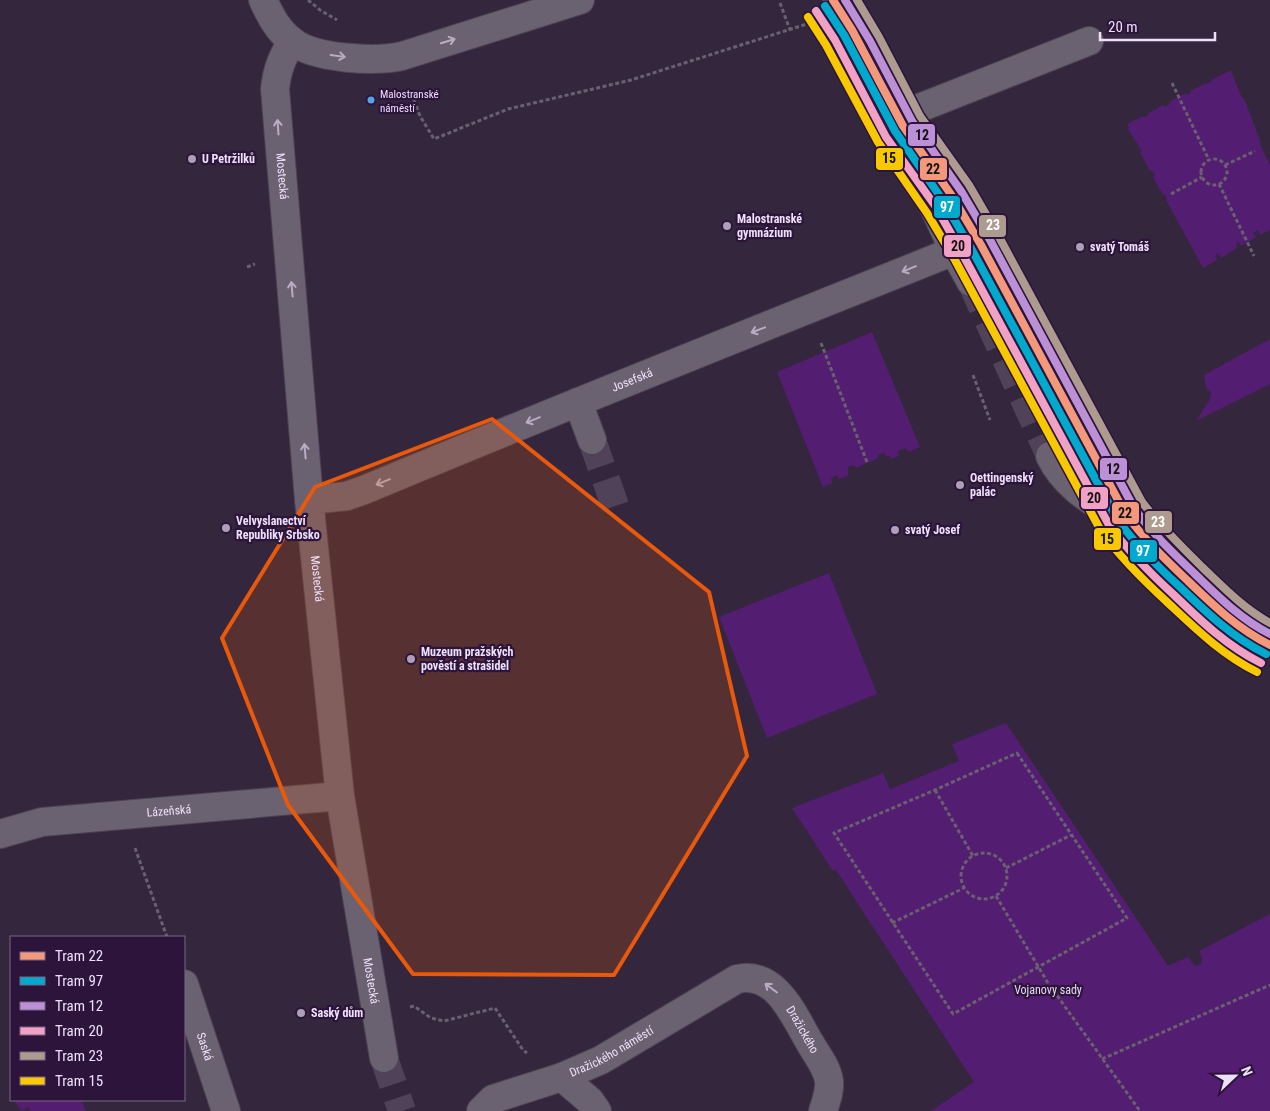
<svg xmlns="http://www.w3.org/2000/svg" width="1270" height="1111" viewBox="0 0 1270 1111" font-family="'Roboto Condensed',sans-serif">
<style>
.green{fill:#531d71}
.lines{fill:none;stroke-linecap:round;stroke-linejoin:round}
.minor-tunnel{stroke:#504359;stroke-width:28;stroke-dasharray:28 14;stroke-linecap:butt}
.minor-casing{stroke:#4e4255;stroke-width:30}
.path{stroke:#6a6070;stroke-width:3;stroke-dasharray:4 2.5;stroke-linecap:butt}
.minor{stroke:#6a6171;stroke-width:28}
.tram-1-casing{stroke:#2c143b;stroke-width:11}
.tram-2-casing{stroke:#2c143b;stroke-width:11}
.tram-3-casing{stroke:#2c143b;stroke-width:11}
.tram-4-casing{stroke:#2c143b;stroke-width:11}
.tram-5-casing{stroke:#2c143b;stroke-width:11}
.tram-6-casing{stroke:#2c143b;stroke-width:11}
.tram-1{stroke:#f3987b;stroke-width:8}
.tram-2{stroke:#00a9ce;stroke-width:8}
.tram-3{stroke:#bc90d7;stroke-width:8}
.tram-4{stroke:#f1a1c5;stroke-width:8}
.tram-5{stroke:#ae9b90;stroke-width:8}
.tram-6{stroke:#f8c800;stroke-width:8}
.oneway{stroke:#b9adc3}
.marked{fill:#e8590c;fill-opacity:0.2;stroke:#e8590c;stroke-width:4;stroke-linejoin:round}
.bus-dot{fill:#53a3e8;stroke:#2c143b;stroke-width:2}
.poi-dot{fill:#ad9fb8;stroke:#2c143b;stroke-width:2}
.labels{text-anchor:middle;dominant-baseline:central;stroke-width:4.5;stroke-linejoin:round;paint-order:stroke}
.bus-label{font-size:11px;fill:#eee0fa;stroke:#2c143b;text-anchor:start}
.poi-label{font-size:12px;font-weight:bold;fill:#eee0fa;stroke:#2c143b;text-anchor:start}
.street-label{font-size:12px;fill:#eee0fa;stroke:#2c143b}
.park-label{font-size:12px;fill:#e7d8f2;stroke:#2c143b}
.line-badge{stroke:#2c143b;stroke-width:2}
.badge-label{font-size:14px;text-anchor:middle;font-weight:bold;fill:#fff}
.pale-badge-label{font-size:14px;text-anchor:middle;font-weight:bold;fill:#111}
</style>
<rect width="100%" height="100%" fill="#34273d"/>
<path class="green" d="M1229,71H1231L1242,98H1244L1261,143L1260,144L1270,165V230L1260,235L1258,230L1253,233L1256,237L1241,246L1239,242L1236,243L1237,248L1221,258L1218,253L1215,256L1217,260L1203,268L1166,200L1167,199L1165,194L1163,195L1153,177L1155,175L1152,171H1150L1140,152L1142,151L1128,129L1129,128L1127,124L1143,116L1144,117L1149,115L1148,113L1164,105L1165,107L1170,104L1169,102L1186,93L1187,95L1191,93L1190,91L1206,83L1207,84L1212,81L1211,80Z
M872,332L920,447L909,452L905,448L898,451L899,456L891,459L890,456H886L884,453L878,455L879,458L856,468L854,465L848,467V476L839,479L837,475L831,478L832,483L823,487L777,372Z
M1270,339V384L1196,421L1210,399L1211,392L1206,388L1204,375Z
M829,573L877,694L767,738L719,617Z
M1006,723L1168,966L1188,957L1194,965L1198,966L1201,963L1202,959L1199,951L1270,914V1111H931L974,1082L836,870L833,871L792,808L883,773L890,789L959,761L952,744Z
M14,1100H81L86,1111H30L28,1107L22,1111Z"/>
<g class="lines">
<path class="minor-tunnel" d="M971,282L1050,456
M1054,376L1086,437
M592,440L618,514
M384,1058L402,1111"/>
<g class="minor-casing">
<g id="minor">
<path d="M263,0C270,15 278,31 292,41C314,59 375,62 402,56L580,0"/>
<path d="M837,0L854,28L880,86"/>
<path id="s1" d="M292,42C282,57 277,70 275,89L309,500L340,796L384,1058"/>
<path d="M873,70L904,127L959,206L1054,376"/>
<path d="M894,118L1089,41"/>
<path d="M910,155L954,251L971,282"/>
<path d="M578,402L592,440"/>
<path d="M1086,437L1125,513L1135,524"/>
<path d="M1050,456C1070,498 1117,512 1150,541C1189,575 1223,618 1270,640"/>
<path id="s2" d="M309,500L347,496L364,490C560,408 757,330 954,251"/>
<path id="s3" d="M0,834L42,822L340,796"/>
<path id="s4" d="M184,984L226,1111"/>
<path d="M562,1077L590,1101L597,1111"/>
<path id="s5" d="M481,1111L493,1099L562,1077L601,1060L737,979C776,970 794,1016 810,1043C817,1055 827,1067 829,1081C830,1092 826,1101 823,1111"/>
</g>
</g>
<path class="path" d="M308,0L320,10L337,20
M780,3L790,30
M1172,83L1209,160
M414,100L420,116L434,139L508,109L631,80L810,23
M1201 172a13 13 0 1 1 26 0a13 13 0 1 1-26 0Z
M1225,165L1255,151
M1219,184L1254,256
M1171,194L1202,177
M247,267L255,264
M821,343L867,462
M973,375L990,420
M1017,753L1127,918L953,1014L834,833L935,790Z
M935,790L973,856
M135,848L167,937
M961 876a23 23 0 1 1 46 0a23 23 0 1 1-46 0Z
M1006,868L1071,835
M996,896L1048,983L1140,1111
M892,923L964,888
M410,1007L414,1006L431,1018L444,1021L495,1008L523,1050L527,1053
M1102,1059L1270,985"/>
<use href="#minor" class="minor"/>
<g class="tram-1-casing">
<path id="tram-1" d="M833,0L852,30L903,126L952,196L981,245L1125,513C1143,538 1165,559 1188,581C1214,606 1238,629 1270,645"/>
</g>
<g class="tram-2-casing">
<path id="tram-2" d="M825,6L844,35L895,131L944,202L972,250L1117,519C1135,544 1157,566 1180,587C1207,613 1232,637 1266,654"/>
</g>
<g class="tram-3-casing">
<path id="tram-3" d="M845,0L870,41L912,121L961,191L990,240L1134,508C1151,532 1172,552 1194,573C1218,596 1240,619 1270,634"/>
</g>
<g class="tram-4-casing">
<path id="tram-4" d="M816,11L835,40L886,137L936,207L963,255L1109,525C1128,551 1150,573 1174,595C1201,621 1227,646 1261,663"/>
</g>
<g class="tram-5-casing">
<path id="tram-5" d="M857,0L879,37L920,116L969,185L998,235L1142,502C1160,526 1181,546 1202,567C1223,587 1244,609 1270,623"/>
</g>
<g class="tram-6-casing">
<path id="tram-6" d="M808,17L826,45L878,142L927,213L955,260L1101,531C1120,557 1142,579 1166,601C1195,628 1221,654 1257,672"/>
</g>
<use href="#tram-1" class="tram-1"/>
<use href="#tram-2" class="tram-2"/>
<use href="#tram-3" class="tram-3"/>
<use href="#tram-4" class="tram-4"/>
<use href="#tram-5" class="tram-5"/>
<use href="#tram-6" class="tram-6"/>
</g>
<defs><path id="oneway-shaft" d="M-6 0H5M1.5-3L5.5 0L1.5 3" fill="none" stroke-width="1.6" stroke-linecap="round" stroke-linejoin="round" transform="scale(1.25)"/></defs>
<g class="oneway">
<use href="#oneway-shaft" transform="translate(448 41) rotate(-17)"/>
<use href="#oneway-shaft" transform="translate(338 56) rotate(8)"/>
<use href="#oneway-shaft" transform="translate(278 127) rotate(-94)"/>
<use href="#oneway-shaft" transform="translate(909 269) rotate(158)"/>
<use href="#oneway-shaft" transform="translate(292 289) rotate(-95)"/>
<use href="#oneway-shaft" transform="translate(758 330) rotate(159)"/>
<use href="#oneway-shaft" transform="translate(533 420) rotate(158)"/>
<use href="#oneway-shaft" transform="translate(305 451) rotate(-95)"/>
<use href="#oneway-shaft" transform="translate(383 482) rotate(158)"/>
<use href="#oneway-shaft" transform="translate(771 988) rotate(-143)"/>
</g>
<path class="marked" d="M492,419L709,592L747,756L614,975L413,974L288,805L222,638L315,487Z"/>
<circle class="bus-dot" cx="371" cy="100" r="4.5"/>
<g class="poi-dot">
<circle cx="192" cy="159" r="5"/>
<circle cx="727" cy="226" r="5"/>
<circle cx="1080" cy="247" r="5"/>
<circle cx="960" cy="485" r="5"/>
<circle cx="226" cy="528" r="5"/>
<circle cx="895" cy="530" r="5"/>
<circle cx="411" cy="659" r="5"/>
<circle cx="301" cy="1013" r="5"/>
</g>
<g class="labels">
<g class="bus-label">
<text x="380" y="94">Malostranské<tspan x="380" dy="14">náměstí</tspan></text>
</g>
<g class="poi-label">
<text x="202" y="159">U Petržilků</text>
<text x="737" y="219">Malostranské<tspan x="737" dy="14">gymnázium</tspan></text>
<text x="1090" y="247">svatý Tomáš</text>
<text x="970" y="478">Oettingenský<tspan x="970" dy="14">palác</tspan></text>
<text x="236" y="521">Velvyslanectví<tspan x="236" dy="14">Republiky Srbsko</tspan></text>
<text x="905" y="530">svatý Josef</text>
<text x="421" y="652">Muzeum pražských<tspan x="421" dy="14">pověstí a strašidel</tspan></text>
<text x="311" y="1013">Saský dům</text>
</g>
<g class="street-label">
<text stroke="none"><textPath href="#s1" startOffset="138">Mostecká</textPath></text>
<text stroke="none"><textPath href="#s2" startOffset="346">Josefská</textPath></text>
<text stroke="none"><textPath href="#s1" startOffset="542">Mostecká</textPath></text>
<text stroke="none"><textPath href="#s3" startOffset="171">Lázeňská</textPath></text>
<text stroke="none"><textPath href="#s1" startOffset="948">Mostecká</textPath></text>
<text stroke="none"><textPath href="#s5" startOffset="380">Dražického</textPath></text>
<text stroke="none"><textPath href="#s4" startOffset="66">Saská</textPath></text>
<text stroke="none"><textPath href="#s5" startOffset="145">Dražického náměstí</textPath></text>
</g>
<g class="park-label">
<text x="1048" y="990">Vojanovy sady</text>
</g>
</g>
<g class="line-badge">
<rect x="907" y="123" width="29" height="24" rx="5" fill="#bc90d7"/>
<rect x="875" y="147" width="29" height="24" rx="5" fill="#f8c800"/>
<rect x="919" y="157" width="29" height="24" rx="5" fill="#f3987b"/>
<rect x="933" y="195" width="28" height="24" rx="5" fill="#00a9ce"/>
<rect x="978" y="214" width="29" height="24" rx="5" fill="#ae9b90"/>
<rect x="943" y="234" width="29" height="24" rx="5" fill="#f1a1c5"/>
<rect x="1099" y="457" width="29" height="24" rx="5" fill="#bc90d7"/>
<rect x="1080" y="486" width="29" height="24" rx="5" fill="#f1a1c5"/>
<rect x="1111" y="501" width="29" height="24" rx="5" fill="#f3987b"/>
<rect x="1144" y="510" width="29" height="24" rx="5" fill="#ae9b90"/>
<rect x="1093" y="527" width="29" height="24" rx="5" fill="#f8c800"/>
<rect x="1129" y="539" width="29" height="24" rx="5" fill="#00a9ce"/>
</g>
<g class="badge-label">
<text x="947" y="212">97</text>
<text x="993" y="230">23</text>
<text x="1158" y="527">23</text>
<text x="1143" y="556">97</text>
</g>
<g class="pale-badge-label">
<text x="922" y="140">12</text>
<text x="889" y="163">15</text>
<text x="933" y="174">22</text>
<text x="958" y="251">20</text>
<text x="1113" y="474">12</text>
<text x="1094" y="503">20</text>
<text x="1125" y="518">22</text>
<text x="1107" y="544">15</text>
</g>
<rect x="10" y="936" width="175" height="165" fill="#2c143b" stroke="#7a6687"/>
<rect x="20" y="952" width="25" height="8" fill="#f3987b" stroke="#7a6687"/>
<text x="55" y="961" font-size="15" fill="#eee0fa">Tram 22</text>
<rect x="20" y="977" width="25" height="8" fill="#00a9ce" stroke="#7a6687"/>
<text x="55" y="986" font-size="15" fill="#eee0fa">Tram 97</text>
<rect x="20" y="1002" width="25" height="8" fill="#bc90d7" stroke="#7a6687"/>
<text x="55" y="1011" font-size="15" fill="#eee0fa">Tram 12</text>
<rect x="20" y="1027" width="25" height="8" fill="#f1a1c5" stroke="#7a6687"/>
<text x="55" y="1036" font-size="15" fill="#eee0fa">Tram 20</text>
<rect x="20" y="1052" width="25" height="8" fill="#ae9b90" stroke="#7a6687"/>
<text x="55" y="1061" font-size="15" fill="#eee0fa">Tram 23</text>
<rect x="20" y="1077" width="25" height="8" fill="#f8c800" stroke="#7a6687"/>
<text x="55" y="1086" font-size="15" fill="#eee0fa">Tram 15</text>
<g transform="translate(1235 1076) rotate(68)" stroke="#2c143b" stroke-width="4" paint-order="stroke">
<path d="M0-4L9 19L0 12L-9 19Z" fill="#eee0fa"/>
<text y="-8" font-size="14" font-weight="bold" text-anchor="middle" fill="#eee0fa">N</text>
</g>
<path d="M1100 32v8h115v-8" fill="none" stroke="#eee0fa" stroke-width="2.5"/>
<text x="1108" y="32" font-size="15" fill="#eee0fa" stroke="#2c143b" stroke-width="4" paint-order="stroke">20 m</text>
</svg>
